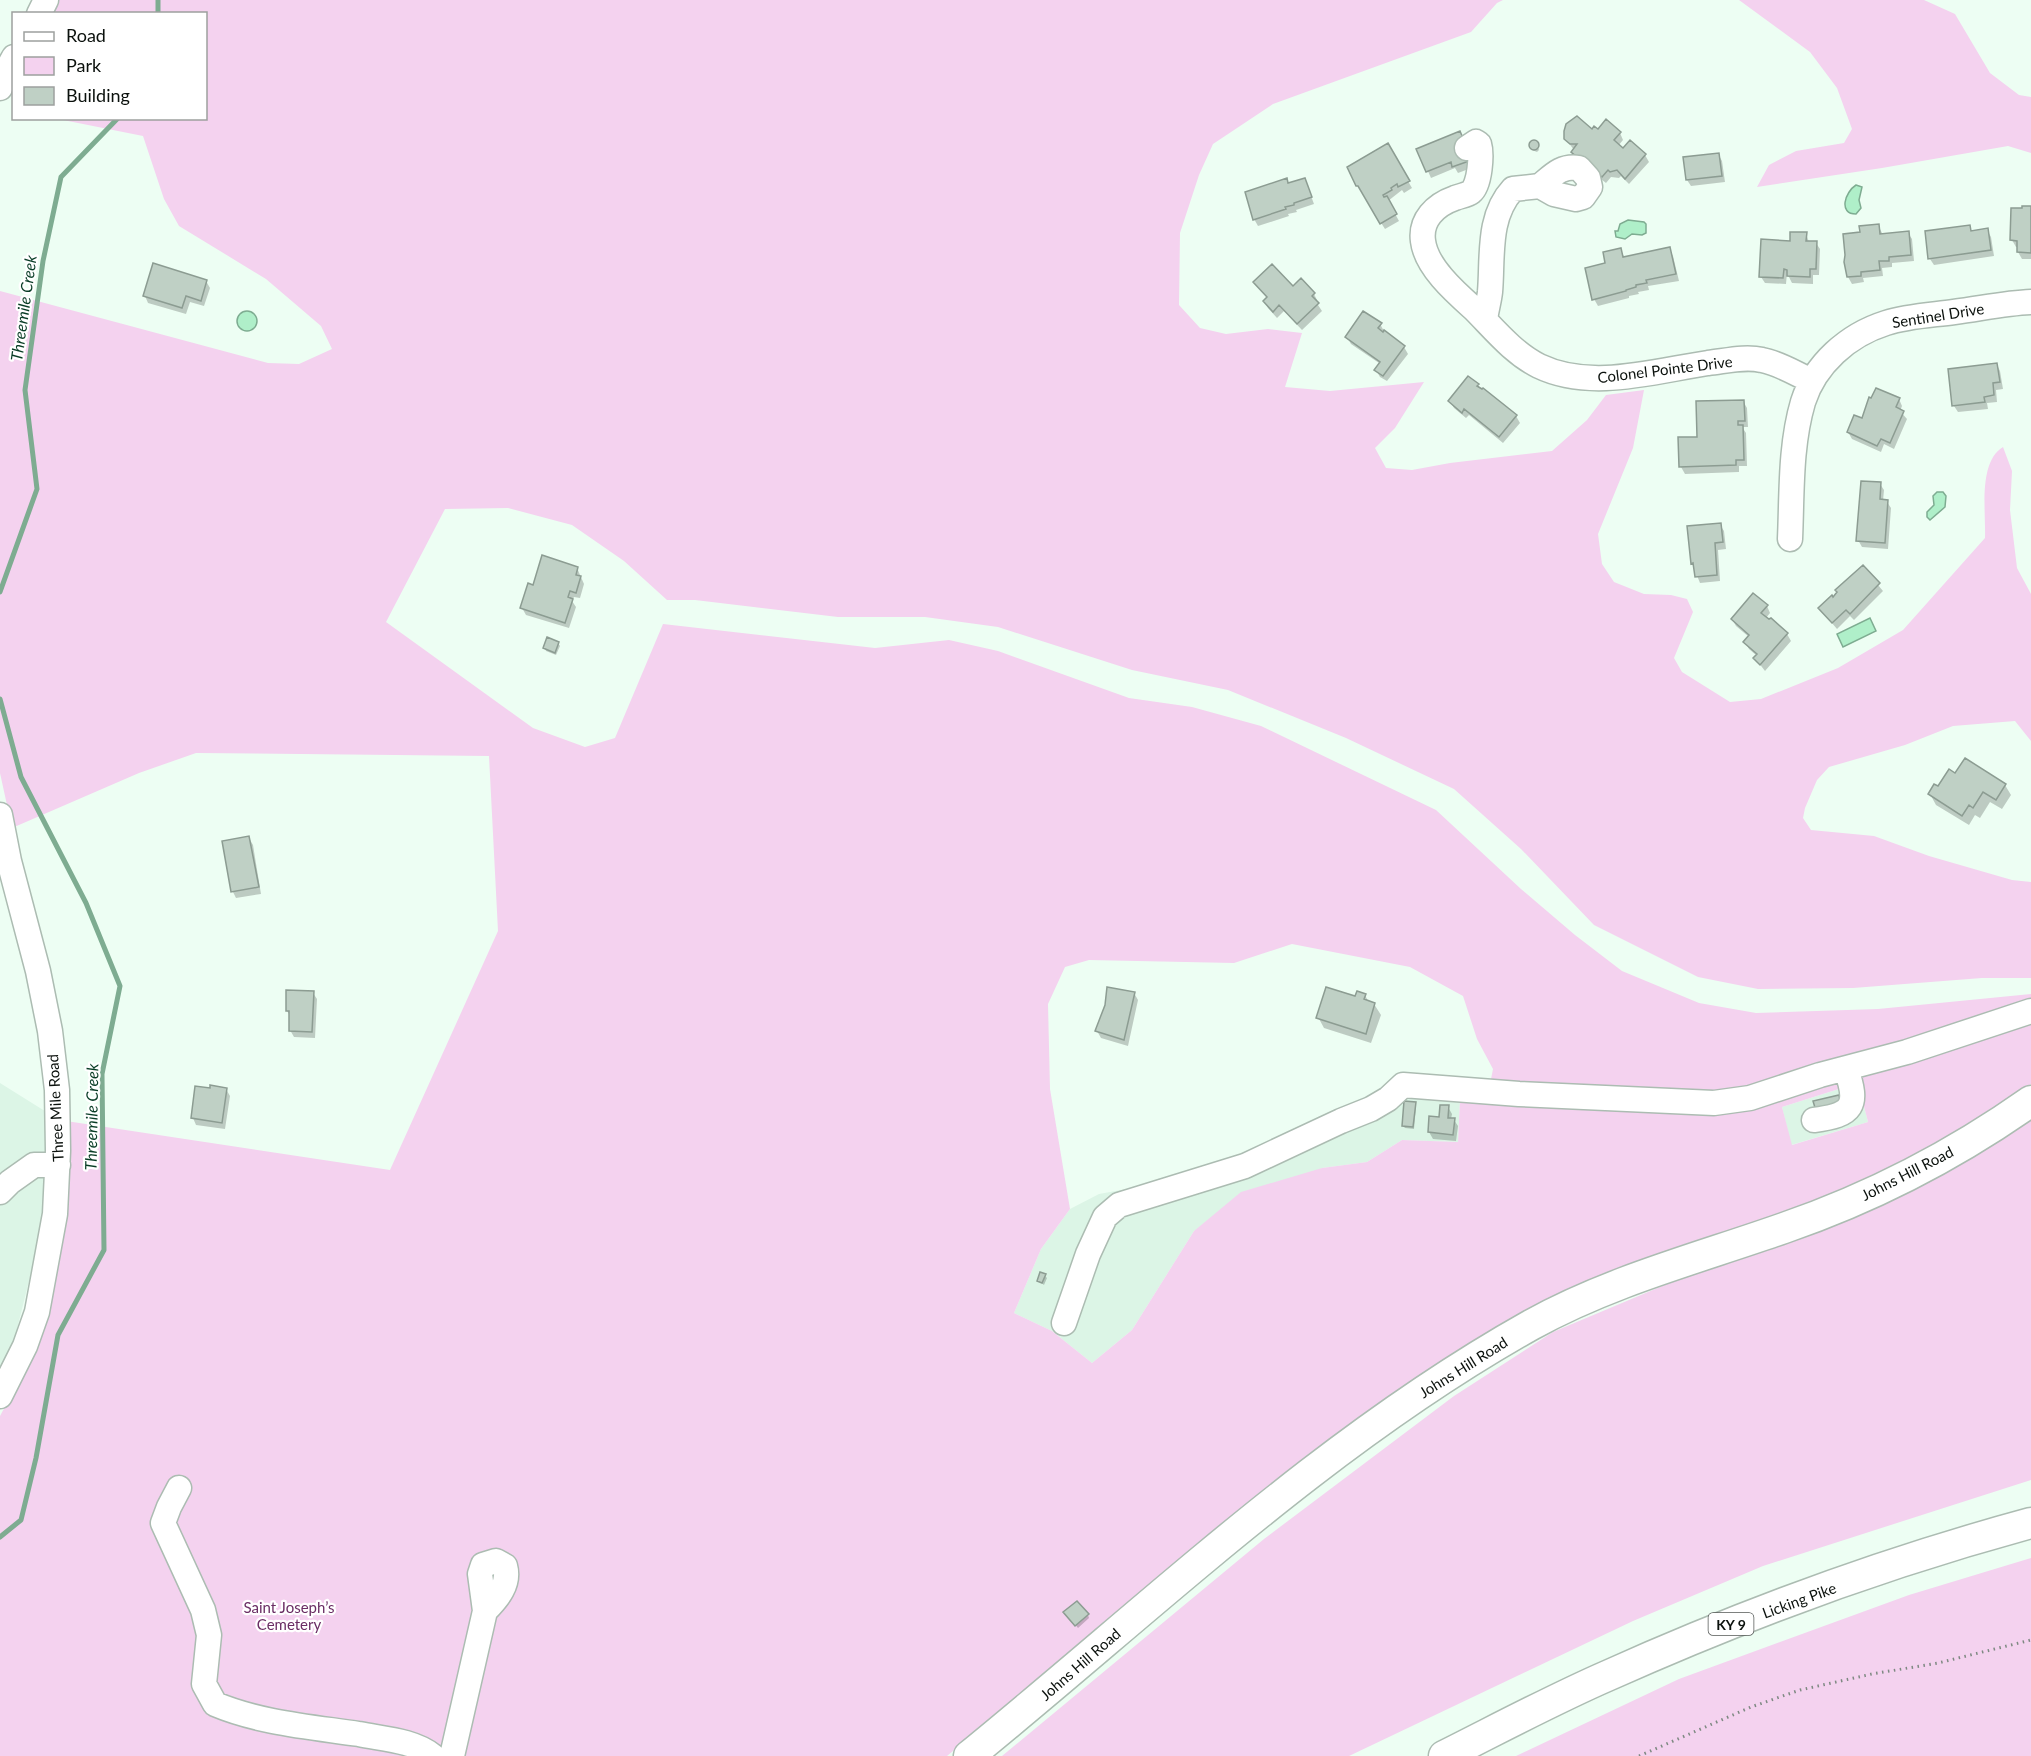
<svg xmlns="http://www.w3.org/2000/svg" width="2031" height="1756" viewBox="0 0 2031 1756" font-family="Lato,sans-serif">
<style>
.built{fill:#dcf5e6}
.green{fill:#f4d2ef}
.water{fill:#afefc9;stroke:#7eac91;stroke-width:1.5}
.shadow{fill:#0003}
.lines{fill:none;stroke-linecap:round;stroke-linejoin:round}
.stream{stroke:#7eac91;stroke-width:5}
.building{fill:#bfd0c5;stroke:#8c9c92;stroke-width:1.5}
.minor-casing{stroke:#acbcb2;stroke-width:27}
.major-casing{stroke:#acbcb2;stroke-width:33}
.path{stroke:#7e8982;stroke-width:3;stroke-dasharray:1.5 4.5;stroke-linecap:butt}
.minor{stroke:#fff;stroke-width:24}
.major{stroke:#fff;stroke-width:30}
.labels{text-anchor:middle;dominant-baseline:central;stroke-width:4.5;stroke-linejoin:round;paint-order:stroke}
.shield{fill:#fff;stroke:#545856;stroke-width:1.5}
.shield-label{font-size:14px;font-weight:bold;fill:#0b110d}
.street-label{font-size:15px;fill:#0b110d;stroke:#fff}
.park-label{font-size:15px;fill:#6a2d64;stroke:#fff}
.water-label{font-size:16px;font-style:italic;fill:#083c25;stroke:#fff}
</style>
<rect width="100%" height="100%" fill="#edfef3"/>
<path class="built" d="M0,1083L48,1113L44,1221L12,1349L0,1368Z
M1858,1083L1868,1122L1791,1145L1782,1107Z
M1380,1091L1460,1100L1458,1142L1402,1140L1367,1162L1322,1168L1194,1231L1132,1330L1092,1363L1052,1331L1014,1313L1041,1249L1070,1209L1099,1194L1165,1182L1282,1141Z"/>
<path class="green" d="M57,0H1503L1497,3L1471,32L1273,104L1213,144L1199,175L1180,233L1179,305L1200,328L1226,334L1268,329L1302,333L1285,387L1330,391L1424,382L1395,428L1375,448L1386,468L1412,470L1450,463L1552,451L1587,420L1606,395L1644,390L1633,448L1598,534L1602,564L1614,582L1644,594L1671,595L1687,599L1693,612L1674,658L1682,672L1730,702L1761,699L1838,668L1903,630L1985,538C1986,512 1978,462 2003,447L2012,471L2010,510L2017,568L2031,594V741L2015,721L1953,726L1905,745L1829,767L1817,780L1805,808L1803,818L1811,830L1874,836L1929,856L2012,880L2031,882V978H1982L1853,988L1758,989L1698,977L1594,925L1521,849L1454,789L1346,738L1228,690L1132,670L998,627L925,617H838L695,600H667L624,561L572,525L508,508L445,509L386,622L533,728L585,747L615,738L663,624L875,648L949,640L998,651L1129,698L1192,707L1261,726L1436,810L1521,889L1575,935L1622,971L1699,1003L1756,1013L1878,1009L2031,994V1004L1971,1021L1902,1045L1740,1094L1695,1096L1535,1084H1490L1493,1069L1477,1039L1463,996L1410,967L1292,944L1234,963L1089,960L1065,967L1048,1004L1050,1089L1070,1209L1041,1249L1014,1313L1052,1331L1092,1363L1132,1330L1194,1231L1241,1192L1322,1168L1367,1162L1402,1140L1458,1142L1460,1100L1491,1098L1587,1106L1704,1111L1741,1106L1785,1095L1837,1077L1842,1088L1782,1107L1792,1145L1868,1122L1858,1083L1859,1070L1950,1045L2031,1018V1084L1958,1133L1816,1204L1619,1269L1528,1314L1418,1380L1305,1463L1164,1575L947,1756H0V1416L15,1388L53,1287L62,1234L67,1170L66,1121L390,1170L498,931L489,756L196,753L139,773L12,828L0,773V291L268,363L299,364L332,349L321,326L266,279L179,226L164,199L143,136L58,119L206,118V14L50,13Z
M1739,0H1924L1955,14L1990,73L2019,95L2031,97V153L2008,146L1882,168L1757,187L1769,165L1796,151L1844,143L1852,129L1837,88L1810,52Z
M2031,1120V1480L1763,1566L1633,1621L1349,1756H1002L1264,1539L1454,1396L1553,1332L1698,1271L1797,1238L1950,1170Z
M2031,1558V1756H1516L1679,1679L1909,1595Z"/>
<path class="water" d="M1856,185L1862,187L1859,200L1861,208L1856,214C1838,214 1845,192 1856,185Z
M1628,220L1644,222L1646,224V233L1642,235L1632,234L1625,239L1616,237L1615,231H1618L1620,224Z
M237 321a10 10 0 1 1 20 0a10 10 0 1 1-20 0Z
M1937,492H1943L1946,496L1945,507L1930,520L1927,517V512L1934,505L1933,496Z
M1870,618L1876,631L1843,647L1837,634Z"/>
<path class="shadow" d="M1592,131L1620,133L1623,140L1618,146L1623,150L1645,155L1649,162L1629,184L1621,176L1619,178L1611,177L1606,183L1576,159L1573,152L1574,150L1565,138Z
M1460,133L1474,167L1458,173L1455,168L1431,178L1418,149Z
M1536,142L1539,150L1537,152L1532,150L1531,147V143Z
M1387,145L1412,188L1404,193L1402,190L1388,201L1399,221L1385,229L1357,185Z
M1718,154L1722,161L1725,182L1691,186L1687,180Z
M1286,180L1289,185L1305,180L1314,204L1296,210L1297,212L1288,214L1289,216L1258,226L1254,219Z
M2031,208V259H2022L2018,252V247H2016L2012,240Z
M1878,225L1883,235L1908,233L1912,239L1914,261L1892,263V267L1882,268L1883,276L1863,278L1864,282L1852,284L1848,277L1861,234Z
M1969,227L1972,232L1987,230L1991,237L1994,256L1934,265L1930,259L1926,233Z
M1806,234L1809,242L1816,243L1820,249L1819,275H1813V284L1792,283L1787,273L1786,284L1765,283L1761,277L1791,242Z
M1669,249L1673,256L1679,281L1648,286L1649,290L1638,292L1639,294L1629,296V298L1598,306L1594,299L1607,264L1620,250L1625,258Z
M206,281L210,288L204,306L190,302L186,314L148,303L145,296Z
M1255,282L1314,294L1317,300L1316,302L1322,311L1302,330L1284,311L1277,318L1268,308L1265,302L1268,298Z
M1380,324L1384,331L1404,347L1408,354L1387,381L1380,377L1376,370L1380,365L1379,363L1351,344L1347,337Z
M1997,365L2000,371L2003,389L1996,390L1997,402L1987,403L1988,409L1958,412L1954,406L1950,371Z
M1478,385L1480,390L1516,416L1520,423L1503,443L1469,415L1466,418L1454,408L1450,401Z
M1899,399L1902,406L1900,411L1907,419L1894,449L1884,444L1881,452L1852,439L1848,432L1862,420Z
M1743,401L1747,408L1748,427H1742L1746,433L1747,466H1739V472L1685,474L1681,467L1698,438Z
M1880,484L1884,490L1883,501L1887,502L1891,508L1888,549L1862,547L1858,540Z
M1720,525L1724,531L1726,549L1718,550L1720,581L1700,583L1692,563Z
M1863,567L1883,591L1854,620L1850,616L1837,629L1820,609L1833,599Z
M577,568L584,584L580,598L574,597L572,601L576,607L569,628L526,615L522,608Z
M1767,606L1770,613L1766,618L1787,634L1791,641L1765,671L1755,658L1757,656L1749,649L1745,642L1749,637L1736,626L1732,619Z
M558,643L560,646L556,655L546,651L545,648Z
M1956,775L2005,785L2011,795L2002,809L1990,802L1980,818L1975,815L1969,825L1936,805L1930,794Z
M249,838L253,845L261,894L236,898L233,892L224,843Z
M313,993L317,999L315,1038L294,1037L290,1030L291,1017L287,1011Z
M1134,993L1138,1000L1128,1046L1101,1038L1097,1031L1106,1005Z
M1365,995L1369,1003L1374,1004L1381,1015L1371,1043L1324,1028L1318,1017Z
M226,1089L230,1096L225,1129L196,1125L193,1118L211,1090Z
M1415,1104L1416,1107L1414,1129L1405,1128L1403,1126Z
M1448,1107L1452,1114L1451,1119L1454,1120L1458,1126L1456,1141L1433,1139L1429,1132Z
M1045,1276L1047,1278L1044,1285L1039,1281Z
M1067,1615H1088L1089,1618L1078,1628Z"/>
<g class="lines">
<path class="stream" d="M158,14V0
M0,592L37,489L25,390L43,261L61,177L118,118
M0,699L21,777L86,903L120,986L102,1074L104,1250L58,1335L36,1458L21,1520L0,1537"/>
</g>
<path class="building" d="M1577,116L1592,129L1594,126L1598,129L1606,119L1621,132L1614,140L1623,148L1630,140L1646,154L1625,179L1617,170L1610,172L1608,170L1602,177L1571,152L1577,144H1570L1564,139V131L1566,124Z
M1460,131L1472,160L1452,167L1451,162L1426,172L1416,149Z
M1529 145a5 5 0 1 1 10 0a5 5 0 1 1-10 0Z
M1388,143L1410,181L1398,187L1397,184L1391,188L1392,190L1383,195L1384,197L1387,196L1397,214L1380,224L1358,186H1356L1347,167Z
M1719,153L1722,176L1686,180L1683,157Z
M1287,178L1288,183L1305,178L1312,197L1294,203V205L1285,207L1286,209L1253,220L1245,192Z
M2022,206H2031V253L2017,252V241L2010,240L2011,208H2022Z
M1879,224L1880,234L1909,231L1911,255L1889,257V261H1879L1880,270L1861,272V276L1847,277L1844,262L1845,255L1843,234L1860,232L1859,226Z
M1970,225L1971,231L1988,228L1991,250L1928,259L1925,231Z
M1790,232H1807L1806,241H1817L1816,269H1810V277L1787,276V270L1784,269L1783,278L1759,277L1761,239L1790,241Z
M1670,247L1676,274L1646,280L1647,283L1636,285V287L1626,290V291L1592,300L1585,268L1605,263L1603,252L1621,248L1623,257Z
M153,263L207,280L201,301L186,296L182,308L143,296Z
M1272,264L1293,286L1301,278L1315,293L1312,296L1319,303L1297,324L1279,305L1273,312L1263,301L1267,297L1253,282Z
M1363,311L1382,323L1378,328L1383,332L1384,330L1405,346L1383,376L1374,370L1380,362L1345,337Z
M1997,363L2000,382L1993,383L1994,395L1984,397L1985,402L1952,406L1948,369Z
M1468,376L1479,384L1477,386L1482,389L1483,388L1517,415L1499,437L1464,409L1462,413L1448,401Z
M1876,388L1900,398L1896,407L1904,411L1890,443L1881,439L1877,446L1847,432L1854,415L1862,418L1869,397L1871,398Z
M1744,400L1745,421H1738V425H1743L1744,460H1736V465L1679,467L1678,437H1697L1696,401Z
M1861,481L1881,482L1880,499L1888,500L1885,543L1856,541Z
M1721,523L1723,542L1715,543L1717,575L1695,577L1693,563L1691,564L1687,526Z
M542,555L578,567L576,575L581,576L576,593L570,591L568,597L573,599L565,623L520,608L528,583L533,585Z
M1863,565L1880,583L1850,614L1846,610L1832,623L1818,608L1832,595L1833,597L1837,592L1835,590Z
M1753,593L1768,605L1761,613L1769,619L1771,618L1788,633L1760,665L1753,658L1757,654L1743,642L1749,635L1731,619Z
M547,637L559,642L555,653L543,648Z
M1965,758L2006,784L1996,800L1983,792L1973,808L1969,805L1962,816L1928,794L1934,784L1938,786L1949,769L1955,773Z
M249,836L259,887L231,892L222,841Z
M1107,987L1135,992L1124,1040L1095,1031L1105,1005Z
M1326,987L1355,996L1357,991L1366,994L1364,999L1375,1003L1366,1034L1316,1018Z
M286,990L314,991L312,1032L289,1031V1011H286Z
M210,1085L227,1088L222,1123L191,1118L195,1086L210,1088Z
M1839,1095L1841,1105L1816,1111L1813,1101Z
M1404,1101L1416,1102L1413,1127L1402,1126Z
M1440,1105H1449L1448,1118H1455L1453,1135L1428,1132L1429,1116L1439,1117Z
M1040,1272L1046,1274L1042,1283L1037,1281Z
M1077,1601L1089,1614L1075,1626L1063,1612Z"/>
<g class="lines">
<g class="minor-casing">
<path id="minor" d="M39,14L46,0
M0,88L5,73L14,57
M1467,148L1476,142L1479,144C1482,154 1480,185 1471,192C1467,195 1460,196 1455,198C1435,205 1420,220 1423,241C1426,267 1456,293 1474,309C1494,329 1513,353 1539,366C1591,391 1654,371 1708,363C1726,361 1745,356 1762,360C1779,363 1796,374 1812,381
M1485,320C1486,311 1489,301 1490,292C1493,257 1487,217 1513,189L1540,186L1554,194L1576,199L1583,197L1590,187L1588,178L1579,168C1562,165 1553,175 1540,186
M1790,539C1792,494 1790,446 1803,402C1815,364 1848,335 1886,323C1907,316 1932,315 1954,312C1979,309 2005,303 2031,302
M0,815L9,861L38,971L50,1031L57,1090L58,1151L55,1214L37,1312L25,1346L0,1396
M1814,1120C1853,1115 1859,1106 1846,1069
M0,1192L10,1182L34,1165H58
M1064,1323L1088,1254L1105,1217L1119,1205L1245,1166L1341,1121L1371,1109L1388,1099L1403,1085L1519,1094L1714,1103L1750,1098L1820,1075L1907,1052L2031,1011
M179,1488L169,1507L163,1523L203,1610L209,1635L204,1684L215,1704C260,1723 312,1727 359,1734C383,1739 413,1740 433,1756
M496,1561L505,1566C510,1584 498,1598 485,1611L480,1574L483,1565Z
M452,1756L485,1611"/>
</g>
<g class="major-casing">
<path id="major" d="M969,1756C1152,1607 1324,1441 1531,1325C1610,1281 1699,1258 1784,1228C1871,1198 1956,1154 2031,1101
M1444,1756C1498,1729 1552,1700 1607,1676C1743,1615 1887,1562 2031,1523"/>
</g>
<path class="path" d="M1639,1756L1751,1707L1800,1690L1872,1674L1938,1663L2031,1640"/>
<use href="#minor" class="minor"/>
<use href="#major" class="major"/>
</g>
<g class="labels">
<rect class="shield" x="1708.5" y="1613" width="45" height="22" rx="4.5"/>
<g class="shield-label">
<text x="1731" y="1624">KY 9</text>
</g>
<g class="street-label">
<text transform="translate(1938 315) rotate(-9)">Sentinel Drive</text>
<text transform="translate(1665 369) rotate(-7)">Colonel Pointe Drive</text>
<text transform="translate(55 1108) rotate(-93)">Three Mile Road</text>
<text transform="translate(1907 1173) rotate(-27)">Johns Hill Road</text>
<text transform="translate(1463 1367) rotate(-32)">Johns Hill Road</text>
<text transform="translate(1799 1600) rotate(-20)">Licking Pike</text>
<text transform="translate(1080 1664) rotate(-41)">Johns Hill Road</text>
</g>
<g class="park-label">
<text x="289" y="1607">Saint Joseph’s<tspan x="289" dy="17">Cemetery</tspan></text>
</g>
<g class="water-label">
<text transform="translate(23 308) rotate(-82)">Threemile Creek</text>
<text transform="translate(91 1117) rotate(-89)">Threemile Creek</text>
</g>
</g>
<rect x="12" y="12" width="195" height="108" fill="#ffffff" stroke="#9da09e" stroke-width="1.5"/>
<rect x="24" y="32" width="30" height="9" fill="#ffffff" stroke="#9da09e" stroke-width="1.5"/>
<text x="66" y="42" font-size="18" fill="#0b110d">Road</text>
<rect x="24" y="57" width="30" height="18" fill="#f4d2ef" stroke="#9da09e" stroke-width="1.5"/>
<text x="66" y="72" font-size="18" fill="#0b110d">Park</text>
<rect x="24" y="87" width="30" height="18" fill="#bfd0c5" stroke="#9da09e" stroke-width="1.5"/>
<text x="66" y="102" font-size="18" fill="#0b110d">Building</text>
</svg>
